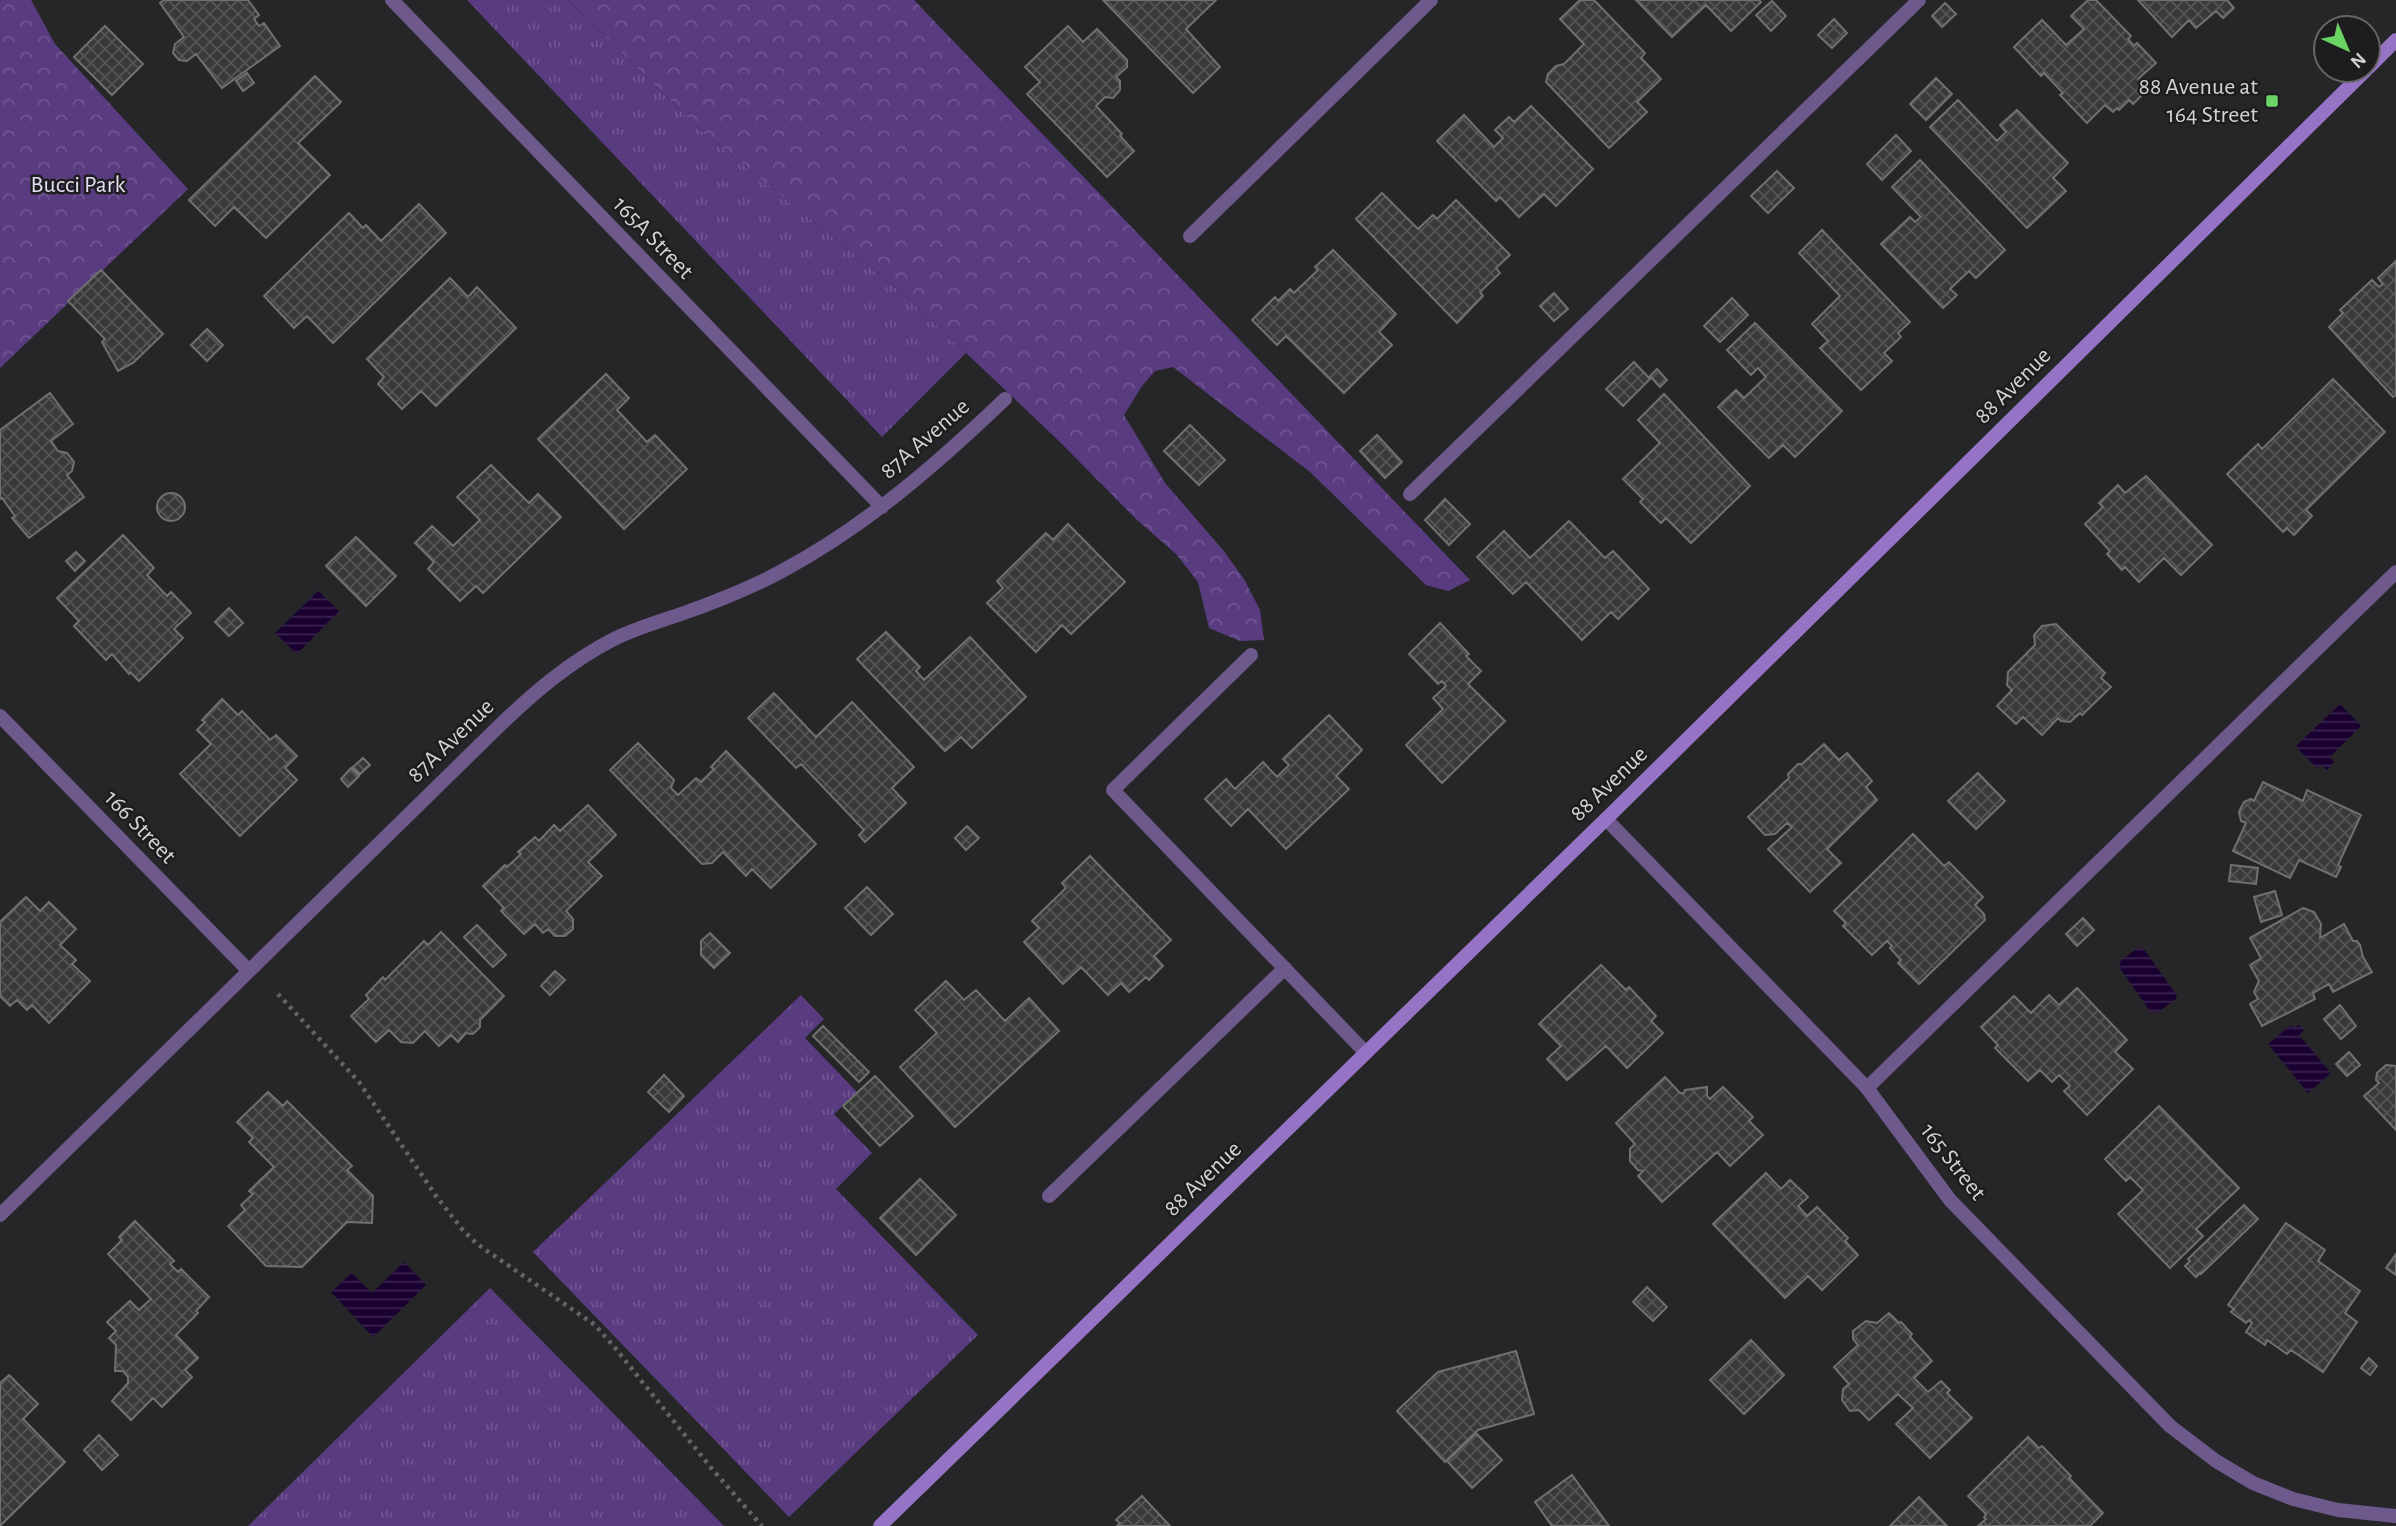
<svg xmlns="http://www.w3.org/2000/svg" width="2396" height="1526" viewBox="0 0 2396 1526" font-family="'Alegreya Sans',sans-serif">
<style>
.grass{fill:url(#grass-tufts)}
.forest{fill:url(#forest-crowns)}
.water{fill:url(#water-rules)}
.building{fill:url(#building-cross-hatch);stroke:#6f716f;stroke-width:2}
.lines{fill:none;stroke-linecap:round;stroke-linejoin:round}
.path{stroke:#646365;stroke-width:4.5;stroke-dasharray:3.5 5;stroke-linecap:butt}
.service{stroke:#6d598b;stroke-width:14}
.minor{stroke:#6d598b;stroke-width:14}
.secondary{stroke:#9674c5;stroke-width:14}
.poi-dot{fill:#6bd363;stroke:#1d1c1e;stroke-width:2.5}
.labels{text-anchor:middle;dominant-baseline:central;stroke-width:5;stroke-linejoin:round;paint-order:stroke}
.poi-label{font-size:24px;fill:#d3d2d4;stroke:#1d1c1e;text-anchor:end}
.park-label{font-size:24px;fill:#e4dcf1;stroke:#1d1c1e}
.street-label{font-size:24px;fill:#d3d2d4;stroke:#1d1c1e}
</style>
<defs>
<pattern id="grass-tufts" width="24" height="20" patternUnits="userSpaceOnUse" patternTransform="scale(1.75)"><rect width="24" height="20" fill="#593b80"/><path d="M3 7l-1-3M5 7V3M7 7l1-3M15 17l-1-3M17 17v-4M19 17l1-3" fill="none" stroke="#705691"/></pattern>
<pattern id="forest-crowns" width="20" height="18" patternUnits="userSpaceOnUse" patternTransform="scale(1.75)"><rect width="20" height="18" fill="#593b80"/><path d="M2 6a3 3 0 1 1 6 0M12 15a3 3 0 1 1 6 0" fill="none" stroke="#705691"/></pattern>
<pattern id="water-rules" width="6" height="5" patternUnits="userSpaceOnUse" patternTransform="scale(1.75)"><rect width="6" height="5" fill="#190031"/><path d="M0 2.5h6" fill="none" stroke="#3a244e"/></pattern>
<pattern id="building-cross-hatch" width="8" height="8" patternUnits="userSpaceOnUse" patternTransform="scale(1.75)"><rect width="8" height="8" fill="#383a38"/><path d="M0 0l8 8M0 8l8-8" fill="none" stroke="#545654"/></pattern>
</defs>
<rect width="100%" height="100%" fill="#262628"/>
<path class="grass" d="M467,0H568L699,129L906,296L966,353L882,437Z
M801,995L824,1019L805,1038L857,1092L834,1114L872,1153L836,1189L978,1335L789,1517L533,1252Z
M490,1288L724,1526H248Z"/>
<path class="forest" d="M0,0H31L55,44L188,189L0,368Z
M568,0H914L1470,580L1448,591L1426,585L1310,472L1173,367L1155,371L1142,386L1124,415L1165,483L1223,550L1244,579L1260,610L1264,640L1240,641L1209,628L1198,582L1176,554L1136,519L1061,443L906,296L699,129Z"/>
<path class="water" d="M318,591L339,611L297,654L275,633Z
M2340,704L2361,726L2330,757L2334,762L2327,770L2322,765L2317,768L2297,748V745Z
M2138,948L2144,949L2177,996L2175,1000L2158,1012L2150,1011L2119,967L2121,960Z
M2291,1025L2294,1028L2299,1025L2304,1030L2299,1035L2331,1073L2308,1093L2268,1044Z
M404,1262L426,1285L373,1337L331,1292L352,1273L372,1293Z"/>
<path class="building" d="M164,0H248L259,15L254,19L259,26L264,23L280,46L222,88L196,54L187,61L179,60L173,53L175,44L184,37L160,3Z
M1103,0H1216L1186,29L1220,67L1193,93Z
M1580,0H1594L1645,53L1641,58L1661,79L1637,102L1647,112L1609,148L1546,82L1548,74L1556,66L1564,64L1584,44L1560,19Z
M1636,0H1759L1761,2L1731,31L1706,5L1672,37Z
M2088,0H2096L2131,36L2128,39L2134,46L2137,43L2156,63L2139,78L2149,88L2133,104L2129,100L2119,110L2117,108L2113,112L2105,105L2087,123L2060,95L2063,93L2044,73L2041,76L2014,47L2042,20L2066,45L2084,29L2071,16Z
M2138,0H2227L2234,8L2223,18L2216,11L2196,28L2189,20L2172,37Z
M1772,1L1786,16L1771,31L1756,15Z
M1945,3L1956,14L1942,27L1932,16Z
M1834,19L1847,33L1832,48L1818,35Z
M105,26L143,64L112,95L74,57Z
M1068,26L1083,42L1097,29L1127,60V67L1116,77L1120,81V90L1113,98L1105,97L1096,106L1122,134L1120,136L1134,151L1107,177L1027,94L1040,82L1025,67Z
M247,73L254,83L243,91L236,81Z
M315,76L341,102L298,143L330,175L266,238L234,207L215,226L189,200Z
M1936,78L1952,94L1926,120L1910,104Z
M1958,100L1997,141L2006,132L2000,125L2017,110L2068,163L2053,178L2066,191L2027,228L1930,127Z
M1531,106L1593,169L1556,206L1544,194L1519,217L1500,197L1496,201L1437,141L1464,115L1494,147L1503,138L1495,130L1509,117L1514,122Z
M1896,135L1911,151L1882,180L1867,164Z
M1920,160L2005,250L1976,278L1969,271L1950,289L1957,295L1943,308L1881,244L1910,217L1915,222L1921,217L1892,187Z
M1777,171L1794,188L1768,213L1751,196Z
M1382,193L1418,229L1433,215L1437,219L1456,200L1510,255L1496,268L1500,273L1480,292L1483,296L1457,323L1356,219Z
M419,204L446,233L333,343L307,316L294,328L264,296L349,213L363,228L366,225L381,241Z
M1822,230L1910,322L1898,333L1901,337L1884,353L1892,361L1861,390L1820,348L1828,341L1812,324L1840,296L1799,253Z
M1333,250L1396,314L1379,332L1392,345L1344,393L1286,336L1277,345L1252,320L1275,297L1278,301L1290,289L1294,293L1318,270L1315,267Z
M2396,261V395L2393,397L2329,327L2343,313L2340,310L2372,280L2379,287L2383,284L2378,278Z
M101,270L163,334L133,363L118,371L102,342L105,339L68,301Z
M450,278L468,297L477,287L516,328L436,406L421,391L402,409L378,384L384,377L367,359Z
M1554,293L1568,309L1554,321L1540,306Z
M1732,298L1748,315L1720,342L1704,326Z
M1755,323L1842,411L1795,457L1783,445L1769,458L1718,407L1736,390L1744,398L1766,377L1758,368L1751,375L1727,350Z
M207,329L223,345L207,361L191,345Z
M1634,362L1650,379L1623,406L1606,389Z
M1657,369L1667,380L1660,387L1650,376Z
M606,374L629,398L617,410L647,442L655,435L687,469L624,529L538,439Z
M2333,379L2385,432L2306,510L2312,516L2294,535L2287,528L2283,532L2227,474L2258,444L2262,449Z
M50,393L73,424L51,441L58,451L67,453L74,462L72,471L67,475L84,497L29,538L12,518L15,516L2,498L0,499V430Z
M1664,394L1750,486L1691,543L1666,518L1661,523L1640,502L1643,499L1623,479L1660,443L1638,420Z
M1190,425L1225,460L1199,485L1164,451Z
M1377,435L1402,462L1385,478L1360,451Z
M491,465L529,503L538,494L561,517L483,593L476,586L460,601L428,569L434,562L415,543L432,526L453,546L480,520L457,497Z
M2146,476L2212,545L2181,575L2164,558L2139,582L2125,567L2122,570L2107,554L2110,551L2085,524L2103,507L2099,503L2118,485L2125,493Z
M157 507a14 14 0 1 1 28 0a14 14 0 1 1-28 0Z
M1445,499L1470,524L1449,545L1425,520Z
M1569,521L1605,558L1613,551L1649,589L1618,619L1611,612L1582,640L1526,582L1513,594L1477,557L1504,531L1530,558Z
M1068,524L1125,582L1071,634L1062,625L1036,652L987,603L1003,588L997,581L1046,533L1053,540Z
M123,535L154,568L147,575L167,596L171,592L191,613L174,629L183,638L139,681L130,672L129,674L112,654L106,660L74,626L79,621L57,598Z
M356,537L396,576L366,606L326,566Z
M76,552L85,561L75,571L66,561Z
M229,608L243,623L229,636L215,622Z
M1440,623L1469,654L1466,656L1481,671L1468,684L1505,721L1442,783L1406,745L1443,709L1433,698L1446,686L1442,681L1438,684L1409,654Z
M2056,624L2105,673L2101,678L2111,687L2082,715L2080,713L2070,722L2061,721L2058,718L2042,735L2023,717L2016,724L1997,706L2012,690L2007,685L2008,672L2035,645L2034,635L2042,626Z
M886,632L920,667L916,671L924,680L970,637L1026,697L972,748L961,737L945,751L857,659Z
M774,693L816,737L852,702L914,767L892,788L906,803L865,842L859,835L864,830L801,764L796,768L748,718Z
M222,699L238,715L242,711L270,740L276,735L297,756L285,768L297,780L240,836L180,774L211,744L197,730L205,722L202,720Z
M1329,715L1362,750L1336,776L1349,789L1286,849L1248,809L1231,826L1205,799L1226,779L1235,789L1263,762L1277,777L1289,765L1283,759Z
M638,743L674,780L671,788L678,795L696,778L701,782L714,769L711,767L726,751L816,844L771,888L752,869L746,876L723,852L712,863L702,864L610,770Z
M1824,744L1839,760L1847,753L1872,781L1866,787L1877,800L1827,849L1841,863L1810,892L1768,849L1792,827L1787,823L1775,834L1765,835L1748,817L1789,778L1788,774L1798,764H1802Z
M363,758L370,765L360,774L353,767Z
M351,768L359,776L348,787L341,779Z
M1978,773L2005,801L1976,829L1948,801Z
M2263,782L2303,801L2307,790L2361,815L2338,865L2341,867L2336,877L2299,860L2290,878L2233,851L2246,823L2241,821L2239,812L2244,802L2251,799L2254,801Z
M588,805L616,835L588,862L602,876L566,911L573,919V929L565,936H555L548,929L543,933L535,924L524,934L501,911L504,908L483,886L505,865L507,867L521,854L518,852L535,837L539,841L554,825L560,831Z
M967,826L979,838L966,850L955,838Z
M1913,834L1944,866L1949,862L1983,897L1975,905L1984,914L1985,920L1919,984L1898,963L1901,960L1890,948L1892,946L1887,941L1872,955L1843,926L1846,923L1834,911Z
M1090,856L1171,940L1154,956L1163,966L1149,980L1146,977L1129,992L1121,983L1108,995L1081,967L1063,984L1024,942L1039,928L1032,921L1066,888L1062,883Z
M2231,865L2258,868L2256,884L2229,881Z
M867,887L893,914L871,935L845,908Z
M2275,891L2282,915L2261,922L2254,897Z
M26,897L40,911L49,902L76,929L60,945L76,960L72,964L90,981L49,1023L32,1005L27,1010L17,1000L10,1006L0,996V922Z
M2303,908L2314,912L2321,924L2320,938L2344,924L2353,941H2357L2360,945L2363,957L2372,972L2333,992L2329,984L2313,993L2315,999L2262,1026L2250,1004L2258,999L2254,992L2259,981L2250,965L2261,958L2250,938Z
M2083,918L2094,930L2077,946L2066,934Z
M477,925L506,955L493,967L464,937Z
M441,932L504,996L480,1020V1027L473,1034L466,1033L458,1042L451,1035L439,1046L425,1031L413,1043L401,1042L389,1030L376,1042L351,1016L369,999L366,995L383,977L385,980L424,941L428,945Z
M710,933L730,953L714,968L701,955V941Z
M1601,965L1626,990L1629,987L1656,1016L1651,1021L1663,1033L1627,1068L1606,1046L1567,1080L1547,1059L1561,1046L1539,1024Z
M555,971L565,980L550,995L541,986Z
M946,981L964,1000L976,990L1005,1021L1029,998L1059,1031L955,1127L900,1067L937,1033L915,1010Z
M2077,988L2127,1040L2115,1052L2133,1069L2087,1115L2064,1091L2070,1086L2059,1075L2052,1082L2040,1070L2028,1081L1995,1048L1998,1045L1981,1027L2014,996L2031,1013L2049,995L2059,1005Z
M2340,1005L2356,1026L2341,1039L2324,1019Z
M823,1026L869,1072L859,1082L813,1036Z
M2349,1052L2360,1065L2347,1076L2336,1064Z
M2386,1065L2396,1066V1130L2364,1096L2379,1083L2376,1080L2377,1073Z
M664,1075L684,1096L669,1112L648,1092Z
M875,1076L913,1116L880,1146L843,1106Z
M1665,1077L1680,1093H1684L1685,1090L1707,1087V1096L1710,1099L1723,1087L1753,1117L1749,1121L1763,1135L1730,1166L1717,1152L1662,1202L1638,1176L1643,1171L1638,1170L1630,1161V1149L1635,1144L1616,1123Z
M268,1092L283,1106L287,1101L352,1166L347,1170L373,1196L372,1223L347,1222L302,1267L266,1266L228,1226L245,1210L241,1205L253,1194L249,1191L274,1167L249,1142L253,1138L237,1122Z
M2159,1106L2239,1188L2196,1229L2203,1236L2170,1268L2118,1214L2143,1190L2130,1177L2126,1181L2105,1159Z
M1766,1173L1781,1189L1790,1180L1808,1197L1798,1206L1807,1216L1817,1207L1848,1238L1845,1241L1858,1255L1822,1290L1808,1276L1785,1298L1713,1224Z
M920,1179L956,1215L916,1255L880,1218Z
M2244,1205L2258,1219L2201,1274L2200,1273L2196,1277L2185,1266L2190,1261L2188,1259Z
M135,1221L174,1261L170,1264L178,1272L181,1269L209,1297L196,1311L198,1313L176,1335L198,1358L185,1370L192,1377L162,1407L153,1398L131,1420L112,1401L128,1383V1377L123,1371H115L116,1345L109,1338L116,1331L107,1322L130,1301L139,1310L151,1299L108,1254L122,1240L119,1237Z
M2286,1223L2325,1250L2318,1261L2360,1291L2345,1313L2357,1322L2323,1372L2291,1350L2287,1354L2267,1340L2265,1345L2246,1332L2252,1323L2249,1320L2246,1323L2231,1312L2234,1309L2228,1305Z
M2396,1254V1275L2386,1268Z
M1647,1287L1667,1307L1653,1321L1633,1302Z
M1889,1313L1899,1323L1901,1322L1912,1334L1910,1337L1932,1361L1914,1378L1928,1392L1941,1381L1950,1390L1947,1393L1972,1418L1930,1458L1896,1424L1913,1408L1898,1394L1869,1420L1859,1410L1850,1411L1842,1400L1843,1389L1849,1384L1834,1367L1858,1345L1853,1339V1331L1866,1321L1877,1323Z
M1751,1340L1784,1375L1744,1414L1710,1380Z
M1516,1351L1534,1414L1478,1430L1445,1462L1397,1411L1438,1372Z
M2369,1358L2377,1366L2370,1375L2361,1368Z
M9,1375L38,1404L23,1419L65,1462L0,1526V1383Z
M1476,1433L1502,1460L1472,1488L1447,1461Z
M99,1435L118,1455L102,1470L84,1450Z
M2028,1437L2039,1448L2042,1446L2071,1476L2069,1478L2103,1513L2090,1526H1978L1986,1519L1984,1517L1986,1514L1968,1496Z
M1572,1475L1609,1526H1552L1535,1502Z
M1142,1496L1170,1526H1117L1120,1523L1116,1520Z
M1919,1497L1947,1526H1890Z"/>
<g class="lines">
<path class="path" d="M278,994L359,1082L436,1196L462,1229L477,1244L595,1325L616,1349L712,1469L762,1526"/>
<path class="service" d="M1410,494L1919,0
M1251,655L1113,790L1366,1053
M1867,1088L2396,572
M1049,1196L1285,968"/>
<path class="minor" d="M392,0L882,507
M1190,236L1431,0
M0,716L248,970
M1606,819L1867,1088L1950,1200L2170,1426L2216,1461L2253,1483L2293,1499L2338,1510L2396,1516
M0,1215L496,729C532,694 569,662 614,639C636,628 661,621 684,613C718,601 751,588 782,571C866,526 937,464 1005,399"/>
<path class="secondary" d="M2368,68L2396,40
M880,1526L1606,819L2366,70"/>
</g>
<rect class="poi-dot" x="2265" y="94" width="14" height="14" rx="3.5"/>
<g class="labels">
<g class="poi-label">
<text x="2258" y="87">88 Avenue at<tspan x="2258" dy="28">164 Street</tspan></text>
</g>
<g class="park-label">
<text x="78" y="185">Bucci Park</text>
</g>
<g class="street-label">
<text transform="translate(653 238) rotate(46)">165A Street</text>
<text transform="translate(2013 386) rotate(-45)">88 Avenue</text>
<text transform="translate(925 439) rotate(-41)">87A Avenue</text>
<text transform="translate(451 741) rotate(-44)">87A Avenue</text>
<text transform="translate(1609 784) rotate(-44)">88 Avenue</text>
<text transform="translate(140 827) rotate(46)">166 Street</text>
<text transform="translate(1953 1162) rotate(52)">165 Street</text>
<text transform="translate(1203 1179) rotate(-44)">88 Avenue</text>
</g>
</g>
<g transform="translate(2347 49) rotate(136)"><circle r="33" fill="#1d1c1e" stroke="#666567" stroke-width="2"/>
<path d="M0-5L12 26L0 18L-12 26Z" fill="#6bd363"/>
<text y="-10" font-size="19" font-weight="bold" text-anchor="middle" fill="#d3d2d4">N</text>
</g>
</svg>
